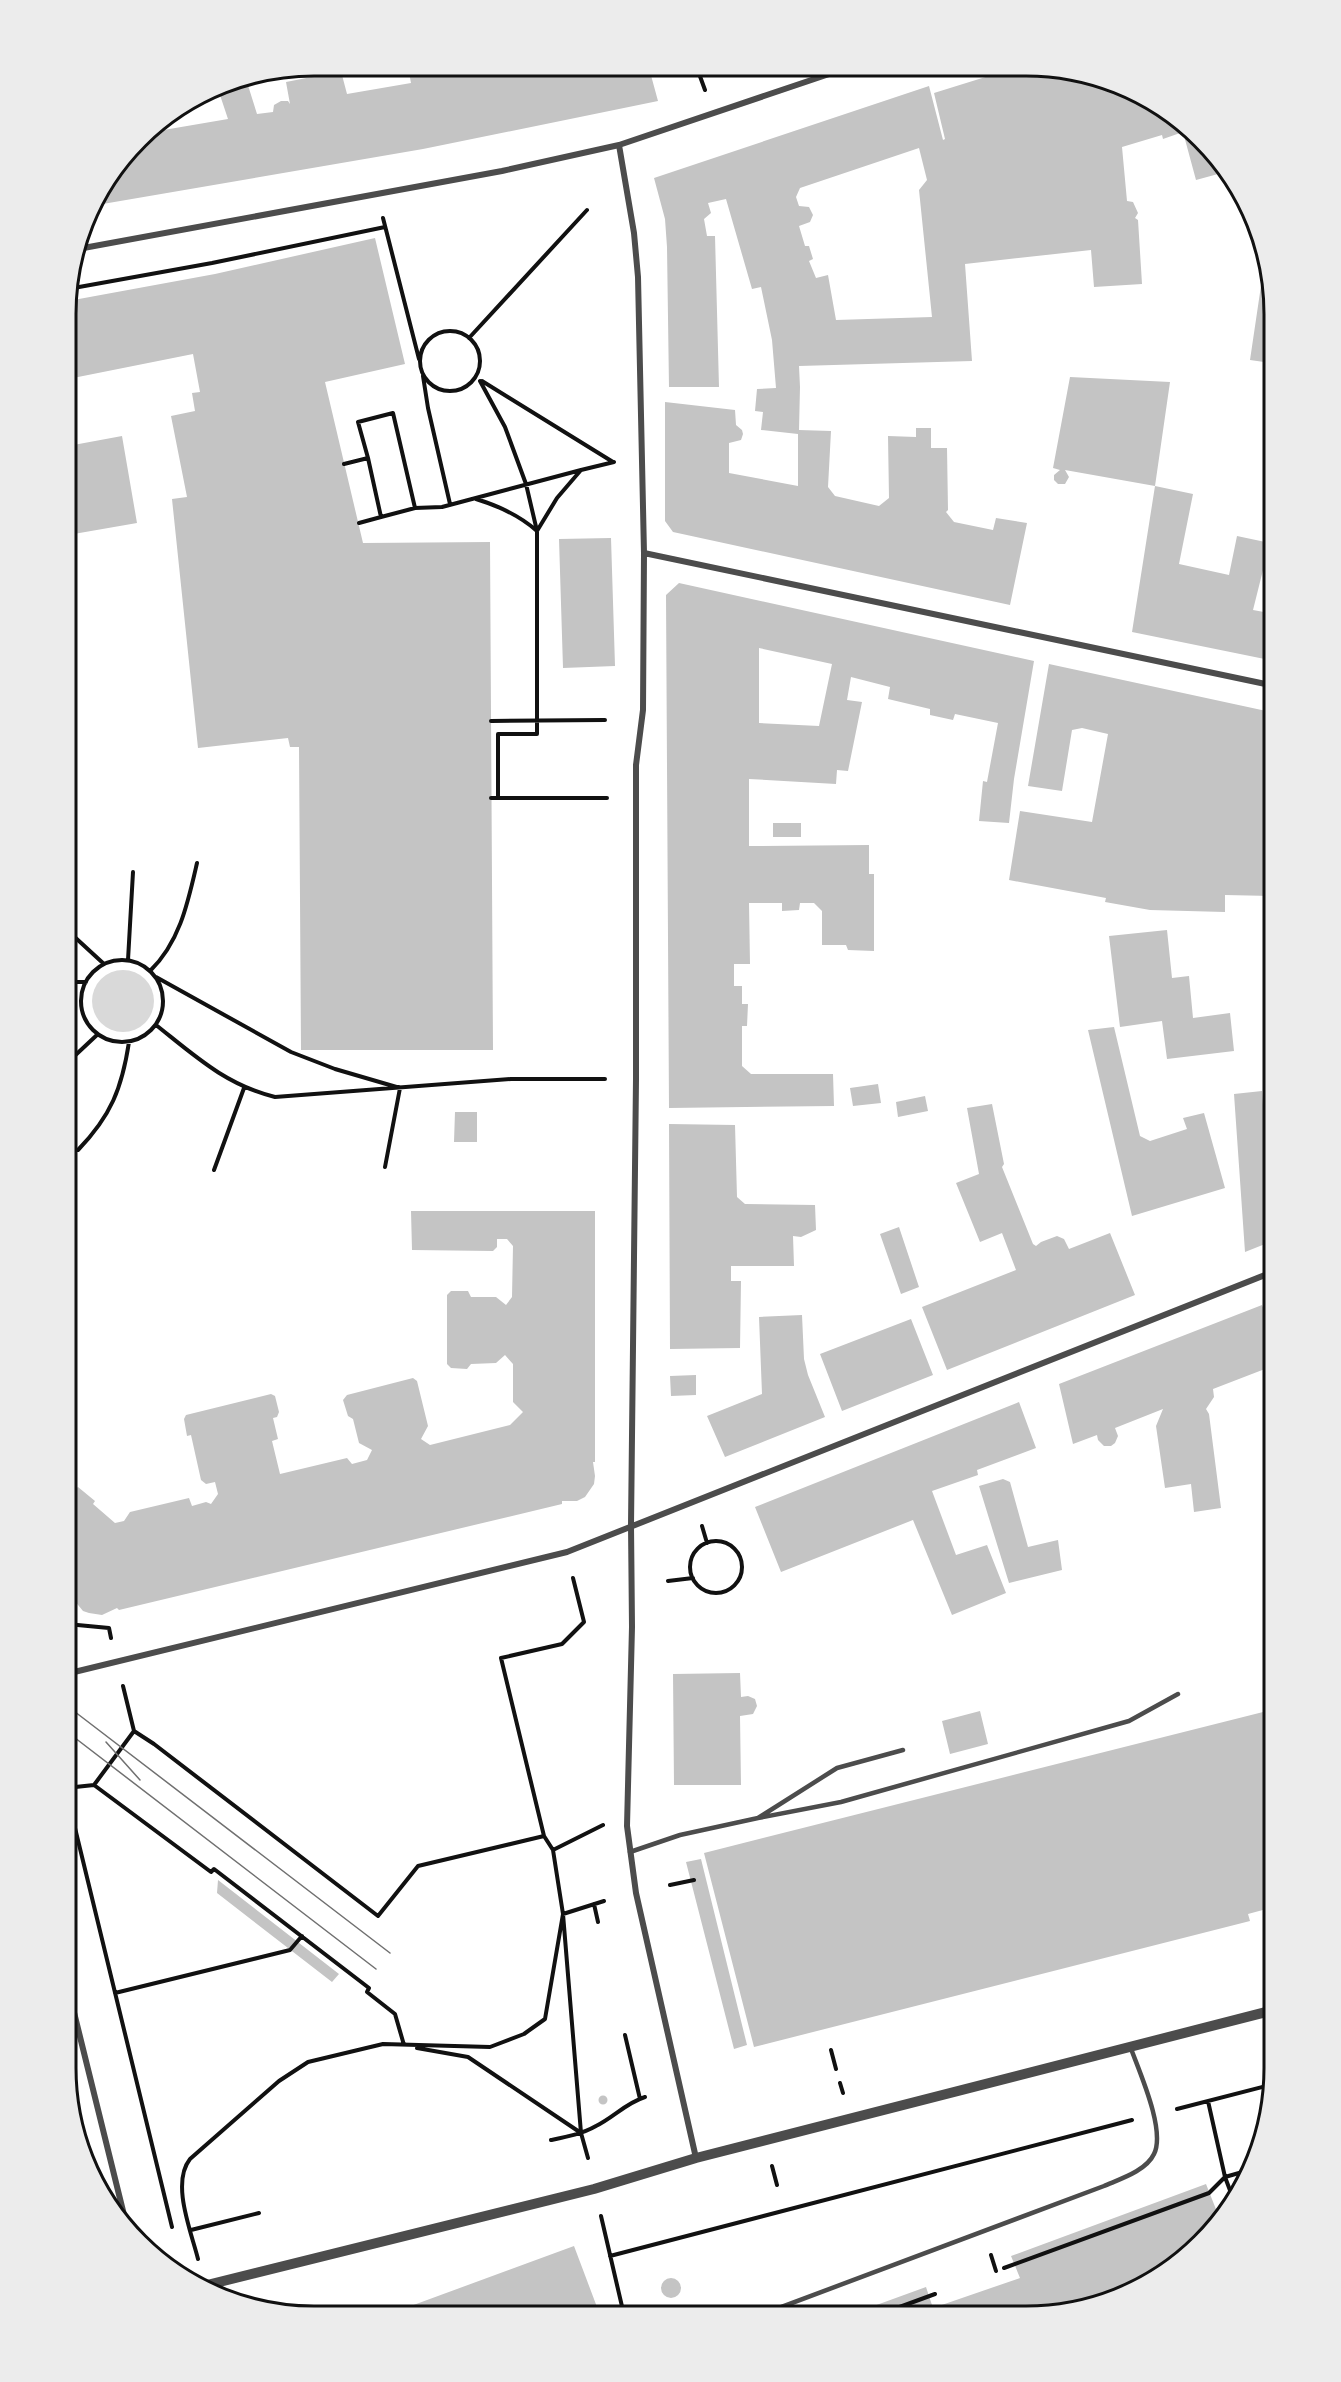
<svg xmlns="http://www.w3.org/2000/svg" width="1341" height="2382" viewBox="0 0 1341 2382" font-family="'Fira Sans',sans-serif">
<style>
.water{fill:#d9d9d9}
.building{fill:#c4c4c4;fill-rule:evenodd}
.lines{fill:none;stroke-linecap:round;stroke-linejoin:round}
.path{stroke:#111;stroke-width:4}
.service{stroke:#4c4c4c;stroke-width:4.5}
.minor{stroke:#4c4c4c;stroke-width:6}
.tertiary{stroke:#4c4c4c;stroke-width:10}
.tram{stroke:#707070;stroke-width:1.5}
.rim{fill:none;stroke:#111;stroke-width:3}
</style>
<rect width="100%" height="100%" fill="#fff"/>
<path class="water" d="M92 1001a31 31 0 1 1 62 0a31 31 0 1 1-62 0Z"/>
<path class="building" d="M408,67L649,68L658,101L423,149L91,206L146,133L228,119L217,86L219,85L246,79L257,114L273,112L274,105L281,101H288L290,104L286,82L337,72L342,75L347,94L411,83Z
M1008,70L1075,71L1136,91L1190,127L1229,171L1196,180L1183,132L1163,139L1162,135L1122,147L1127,201L1133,202L1138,213L1135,218L1138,220L1142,284L1094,287L1091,250L965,264L972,361L799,366L800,387L799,430L831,431L828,487L835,496L879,506L889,498L888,436L916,437V428H931V448H947L948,510L946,512L954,522L993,530L996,518L1027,523L1010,605L673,532L665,521V402L735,410L736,425L742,430L743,434L741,440L729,443V473L798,486V434L761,430L763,412L755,411L757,389L776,388L772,340L761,287L752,289L726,199L708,203L711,213L704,219L707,236H715L719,387H669L667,247L665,219L654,178L929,86L943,140L945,139L934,93ZM919,148L927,180L919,190L932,317L836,320L828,275L816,278L809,261L813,259L809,246H805L799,226L810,222L813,215L809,207L799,206L796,197L800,188Z
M375,238L405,364L325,382L363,543L490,542L493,1050H301L299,747H290L288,738L198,748L172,499L187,497L171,416L195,411L192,393L200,392L193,354L68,379V301L215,274Z
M1268,274L1275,314V356L1264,362L1250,360L1262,279Z
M1070,377L1170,382L1155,486L1065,470L1069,477L1065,484H1058L1054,480V475L1060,470L1053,468Z
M122,436L137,523L68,535V446Z
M1155,486L1193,494L1179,564L1229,575L1237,536L1270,543L1275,525V573L1263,570L1253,610L1275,614V661L1132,632Z
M611,538L615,666L563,668L559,539Z
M679,583L1034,661L1014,779L1009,823L979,821L983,781L987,782L998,723L955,714L953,720L930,715V709L888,699L890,687L851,677L847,700L862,702L848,771L837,770L836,784L749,779V846L869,845V874H874V951L848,950L846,945H822V911L814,903H800L799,910L782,911V903H749L750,964H734V986H742V1004H748L747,1026H742V1066L751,1074H833L834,1106L669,1108L666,595ZM759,648L832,664L819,726L759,723Z
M1049,664L1275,713V896L1225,895V912L1150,910L1105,902L1106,898L1009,880L1020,811L1092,822L1108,734L1082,728L1072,730L1062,791L1028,786Z
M773,823H801V837H773Z
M1167,930L1172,978L1189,976L1193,1018L1230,1013L1234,1051L1167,1059L1162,1021L1120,1027L1109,936Z
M1114,1027L1140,1136L1150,1141L1187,1129L1183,1118L1204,1113L1225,1188L1132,1216L1088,1030Z
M878,1084L881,1103L853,1106L850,1088Z
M1262,1091L1267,1162L1264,1168L1270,1177L1275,1176V1240L1245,1252L1234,1094Z
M925,1096L928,1111L898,1117L896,1102Z
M992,1104L1004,1164L1002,1167L1033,1244L1036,1246L1041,1242L1057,1236L1064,1239L1069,1249L1110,1233L1135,1295L947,1370L922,1307L1016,1270L1002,1233L980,1242L956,1183L979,1174L967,1108Z
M455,1112H477V1142H454Z
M669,1124L735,1125L737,1197L745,1204L815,1205L816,1230L801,1237L793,1236L794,1266H731V1281H741L740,1348L670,1349Z
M411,1211H595V1462H593L595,1476L594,1484L585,1497L577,1501H562V1504L119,1610L117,1608L102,1615L89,1613L83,1611L74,1600H67V1484L74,1490L78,1487L95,1501L93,1504L115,1523L124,1521L130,1512L189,1498L192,1506L206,1502L211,1504L218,1494L215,1482L206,1484L201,1480L191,1435L187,1436L184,1419L186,1415L271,1394L275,1396L279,1412L277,1417L273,1418L278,1439L272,1441L280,1474L347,1458L352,1464L367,1460L372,1450L359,1443L353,1419L348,1416L343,1400L347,1395L413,1378L417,1381L428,1426L421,1439L430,1445L510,1425L523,1412L513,1402V1364L505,1355L496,1363L471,1364L467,1369L451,1368L447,1364V1295L451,1291H468L471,1297H496L506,1305L512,1297L513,1246L507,1239H497V1247L493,1251L412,1250Z
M899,1227L919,1287L901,1294L880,1234Z
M1262,1305L1275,1336V1365L1213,1389L1214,1397L1206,1409L1209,1414L1221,1508L1194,1512L1191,1484L1165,1488L1156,1426L1163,1409L1115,1428L1118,1436L1115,1443L1111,1446H1104L1098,1440L1097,1435L1073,1444L1059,1384Z
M802,1315L804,1359L808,1375L825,1417L725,1457L707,1416L762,1394L759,1317Z
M911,1319L933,1375L842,1411L820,1354Z
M696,1375V1395L671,1396L670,1376Z
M1019,1402L1036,1448L977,1470L978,1475L932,1491L956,1555L987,1545L1006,1593L952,1615L913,1520L781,1572L755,1507Z
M1003,1479L1010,1482L1028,1547L1058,1540L1062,1570L1009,1583L979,1486Z
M740,1673L741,1697L748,1696L755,1699L757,1706L753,1714L740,1716L741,1785H674L673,1674Z
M1275,1709L1274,1907L1248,1914L1250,1921L754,2047L704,1853Z
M980,1711L988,1744L950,1754L942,1721Z
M701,1859L747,2045L734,2049L686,1862Z
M218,1880L339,1974L332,1982L217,1893Z
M598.5 2100a4.5 4.5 0 1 1 9 0a4.5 4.5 0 1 1-9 0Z
M1206,2184L1221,2222L1178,2265L1107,2303L1027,2316L849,2315L926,2287L933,2308L1020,2278L1011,2256Z
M574,2246L600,2315L389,2314Z
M661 2288a10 10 0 1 1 20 0a10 10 0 1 1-20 0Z"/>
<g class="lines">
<path class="path" d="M697,68L705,90
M383,218L419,359
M68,289L212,263L385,227
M420 361a30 30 0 1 1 60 0a30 30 0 1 1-60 0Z
M469,338L587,210
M423,376L428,408L450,504
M480,381L505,427L526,484L537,531V734H498V798
M482,381L613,462
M368,458L358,422L393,413L415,508L442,507L581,470
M344,464L368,458L381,517L359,523
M476,499C499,506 519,515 537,531L557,498L581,470L614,462
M381,517L415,508
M491,721L605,720
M491,798H607
M67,930L104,964
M81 1001a41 41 0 1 1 82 0a41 41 0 1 1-82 0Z
M128,960L133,872
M150,971C180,942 188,902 197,863
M156,977L291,1052L335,1069L400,1088L385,1167
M67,982H86
M156,1025C195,1056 226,1085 275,1097L511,1079H605
M67,1063L98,1034
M78,1150C111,1116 122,1088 129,1042
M214,1170L244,1088
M702,1526L707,1543
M690 1567a26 26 0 1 1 52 0a26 26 0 1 1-52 0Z
M668,1581L693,1578
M67,1624L109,1628L111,1638
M123,1686L134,1731L154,1744L378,1916L418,1866L544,1836
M94,1785L211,1872L214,1869L369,1988L367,1992L395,2014L404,2045
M66,1788L94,1785L134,1731
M66,1791L172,2227
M553,1850L544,1836L501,1658L562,1644L584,1622L573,1578
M670,1885L694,1880
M594,1904L598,1922
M115,1993L290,1950L302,1936
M625,2035L640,2099
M417,2048L468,2057L581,2133
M831,2050L836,2069
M840,2083L843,2093
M1208,2101L1225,2177L1234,2201
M1177,2109L1274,2084
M551,2140C566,2137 582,2134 596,2126C614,2117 626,2103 645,2097
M588,2158L581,2133L563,1914L604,1901
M772,2166L777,2185
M601,2216L624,2315
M191,2230L259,2213
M991,2255L996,2271
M610,2256L1132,2120
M198,2259C191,2231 171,2183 190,2159L279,2081L308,2062L383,2044L490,2047L524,2034L545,2019L563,1914L553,1850L603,1825
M1004,2268L1209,2193L1225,2177L1253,2169
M875,2316L935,2294"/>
<path class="service" d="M758,1818L841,1802L1129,1721L1178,1694
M630,1852L680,1835L758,1818L837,1768L903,1750
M760,2315L1104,2186C1120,2179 1146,2171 1154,2154C1166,2130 1139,2071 1130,2046"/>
<path class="minor" d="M619,145L634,233L638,277L644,553L643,710L636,765V1079L631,1525L632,1627L627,1826L636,1893L696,2158
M78,249L502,171L619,145L844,69
M644,553L1275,686
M66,1674L567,1552L1275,1271
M66,1980L127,2227"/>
<path class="tertiary" d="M199,2287L594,2189L696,2158L1274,2010"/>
<path class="tram" d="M66,1705L390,1953
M66,1731L376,1969
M106,1742L140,1780"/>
</g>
<path d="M0 0H1341V2382H0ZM314 76H1026A238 238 0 0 1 1264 314V2068A238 238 0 0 1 1026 2306H314A238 238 0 0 1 76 2068V314A238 238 0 0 1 314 76Z" fill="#ececec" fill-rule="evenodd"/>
<path class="rim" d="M314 76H1026A238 238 0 0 1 1264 314V2068A238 238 0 0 1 1026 2306H314A238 238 0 0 1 76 2068V314A238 238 0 0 1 314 76Z"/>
</svg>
